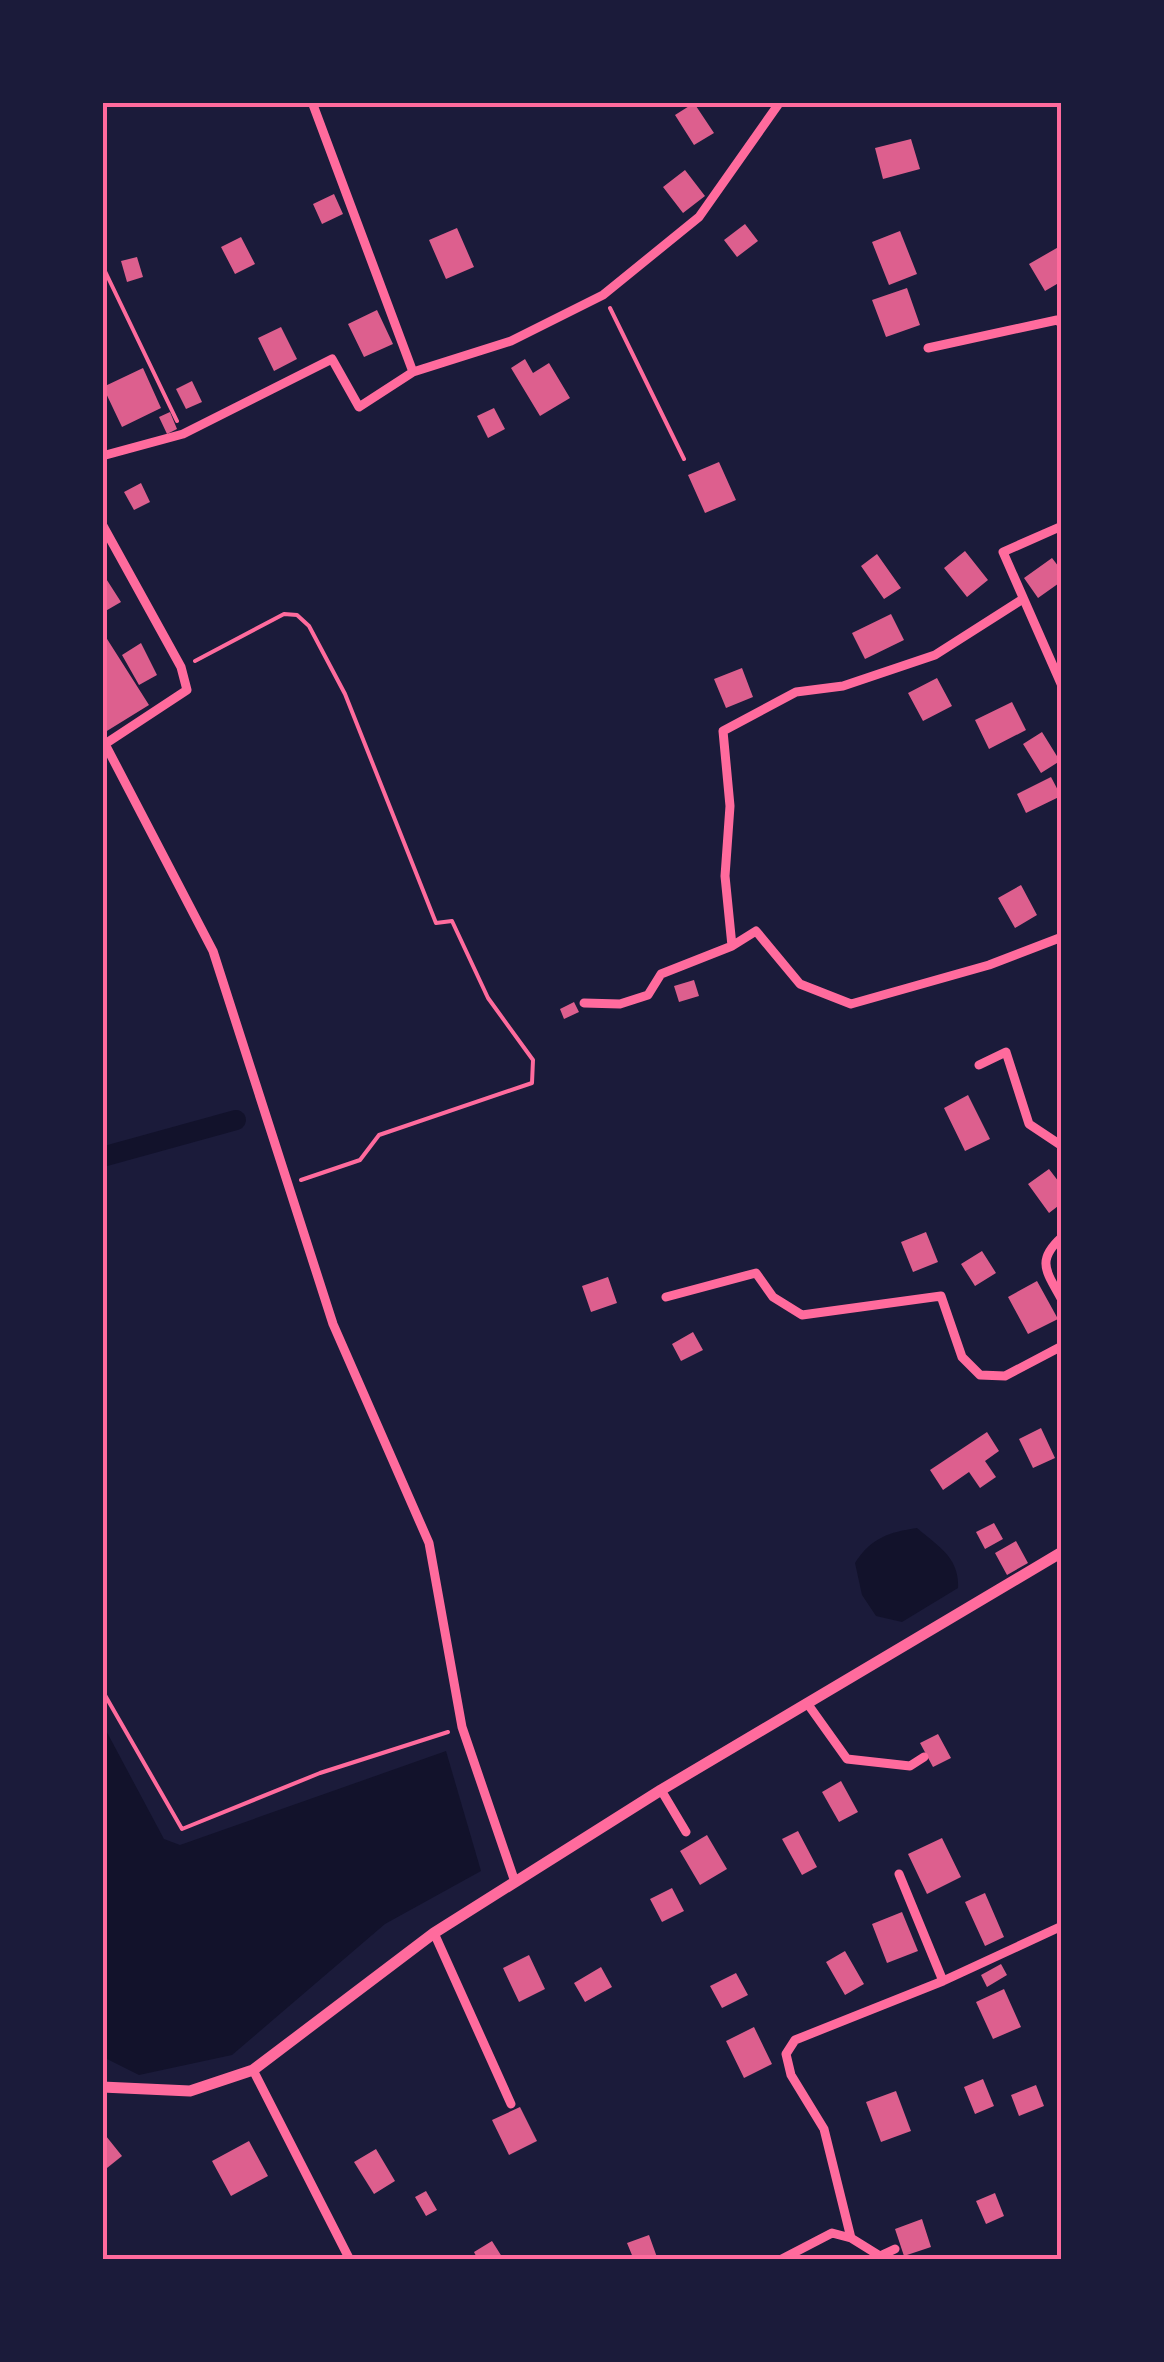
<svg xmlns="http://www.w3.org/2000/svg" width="1164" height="2362" viewBox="0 0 1164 2362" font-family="'Sofia Sans Condensed',sans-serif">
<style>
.water{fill:#12122b}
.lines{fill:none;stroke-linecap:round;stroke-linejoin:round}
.canal{stroke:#12122b;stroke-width:20}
.building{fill:#dd5f8e}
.path{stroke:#ff6b9d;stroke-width:4}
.minor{stroke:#ff6b9d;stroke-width:9}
.tertiary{stroke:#ff6b9d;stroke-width:11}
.neatline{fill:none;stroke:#ff6b9d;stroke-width:4}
</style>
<rect width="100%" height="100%" fill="#1b1b3a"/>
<path class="water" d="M917,1528C938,1546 960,1558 958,1588L902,1622L876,1616L862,1595L855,1563C871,1538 889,1532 917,1528Z
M102,1723L164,1839L180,1845L446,1751L481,1871L385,1924L232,2055L139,2075L107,2059L103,2040Z"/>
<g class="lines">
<path class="canal" d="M102,1157L236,1120"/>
</g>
<path class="building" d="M694,103L714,133L694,145L675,115Z
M911,139L920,169L883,179L875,148Z
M685,170L705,196L683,213L663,187Z
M334,194L343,214L322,224L313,204Z
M745,224L758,241L737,257L724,240Z
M457,228L474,267L446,279L429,240Z
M900,231L917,274L889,285L872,242Z
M241,237L255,264L235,274L221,247Z
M1062,245V281L1045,291L1029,264Z
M137,257L143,277L127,282L121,261Z
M907,288L920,325L886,337L872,300Z
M377,310L393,344L364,357L348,324Z
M281,327L297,359L274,371L258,338Z
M525,359L533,373L549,363L570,398L540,416L511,368Z
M143,368L161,408L122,427L103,387Z
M192,381L202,402L186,409L176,389Z
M494,408L505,429L488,438L477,416Z
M170,412L177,429L167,434L159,417Z
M719,462L736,500L705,513L688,475Z
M141,483L150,502L134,510L124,492Z
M965,551L988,580L967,597L944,568Z
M877,554L901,588L884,599L861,566Z
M1052,558L1062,571V581L1038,598L1024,578Z
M105,577L121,602L102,613V579Z
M891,614L904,640L865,659L852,633Z
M102,631L149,705L102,734Z
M141,643L157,675L139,685L122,655Z
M742,668L753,697L726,708L714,679Z
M937,678L952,706L923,721L908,693Z
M1012,702L1026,730L989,749L975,720Z
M1042,732L1060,761L1041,773L1023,744Z
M1051,777L1061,796L1026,813L1017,794Z
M1021,885L1037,915L1015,928L998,898Z
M694,980L699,996L679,1002L674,986Z
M574,1002L579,1012L564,1019L560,1009Z
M968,1095L990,1139L965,1151L944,1108Z
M1049,1169L1062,1186V1203L1049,1213L1028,1184Z
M926,1232L938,1262L913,1272L901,1242Z
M982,1251L996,1273L975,1286L961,1264Z
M608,1277L617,1303L591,1312L582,1286Z
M1037,1281L1058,1319L1028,1334L1008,1297Z
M693,1332L703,1350L681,1361L672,1344Z
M1041,1428L1055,1458L1033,1468L1019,1439Z
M987,1432L999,1451L985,1461L996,1477L980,1488L969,1472L943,1490L930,1470Z
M994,1523L1003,1539L985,1549L976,1532Z
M1016,1541L1028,1563L1007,1575L995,1553Z
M938,1734L951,1758L933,1767L920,1743Z
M841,1781L858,1812L839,1822L822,1792Z
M798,1831L817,1867L802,1875L782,1839Z
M707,1835L727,1869L700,1885L680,1851Z
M942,1838L961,1877L927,1894L908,1854Z
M672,1888L684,1911L662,1922L650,1899Z
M985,1893L1004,1937L985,1946L965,1902Z
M902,1912L918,1951L887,1963L872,1924Z
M845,1951L864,1984L845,1995L826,1962Z
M529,1955L545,1989L519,2002L503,1968Z
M1001,1964L1007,1975L987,1987L981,1975Z
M601,1967L612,1987L585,2002L574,1983Z
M736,1973L748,1995L722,2008L710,1986Z
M1004,1989L1021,2027L993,2039L976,2002Z
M754,2027L772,2064L744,2078L726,2041Z
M983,2079L994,2106L975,2114L964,2087Z
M1036,2085L1044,2106L1019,2116L1011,2095Z
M896,2091L911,2131L881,2142L866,2102Z
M520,2107L537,2141L509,2155L492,2120Z
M102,2131L122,2156L102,2172Z
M249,2141L268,2176L231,2196L212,2161Z
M376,2149L395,2181L374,2194L354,2162Z
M426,2191L437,2210L426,2216L415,2197Z
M995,2193L1004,2216L986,2224L976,2201Z
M922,2219L931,2247L904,2256L895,2229Z
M649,2235L658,2260H634L627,2243Z
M492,2241L504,2260H478L474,2252Z"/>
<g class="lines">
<path class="path" d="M102,265L177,421
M610,308L684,459
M195,661L284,614L297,615L309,626L345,694L436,923L452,921L488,998L533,1060L532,1083L379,1135L360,1160L301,1180
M102,1690L182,1829L320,1773L448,1732"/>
<path class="minor" d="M312,102L413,372
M928,348L1057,320L1062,324
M102,456L183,434L332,359L359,407L413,372L511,341L603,295L699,217L780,102
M102,524L181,667L187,690L105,744L213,951L333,1324L429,1543L462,1727L515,1882
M1062,526L1003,552L1062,686
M732,946L725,876L730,806L723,731L796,692L843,686L935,655L1023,599
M584,1003L620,1004L648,995L661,974L732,946L756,931L800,984L851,1004L989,965L1062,937
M979,1065L1006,1052L1029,1124L1062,1146
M1062,1237C1035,1261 1047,1272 1062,1300
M666,1297L756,1273L773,1297L802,1315L941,1296L962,1357L980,1375L1005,1376L1062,1346
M807,1703L847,1759L910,1766L924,1757
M661,1790L686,1832
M434,1933L511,2104
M943,1981L1062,1926
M253,2070L350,2260
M895,2249L880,2256L851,2238L824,2129L791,2075L786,2054L795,2040L943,1981L899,1874
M780,2260L832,2233L851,2238"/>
<path class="tertiary" d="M102,2087L190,2091L253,2070L434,1933L661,1790L1062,1552"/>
</g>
<rect width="1164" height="2362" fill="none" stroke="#1b1b3a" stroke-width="210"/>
<rect x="105" y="105" width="954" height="2152" class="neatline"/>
</svg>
